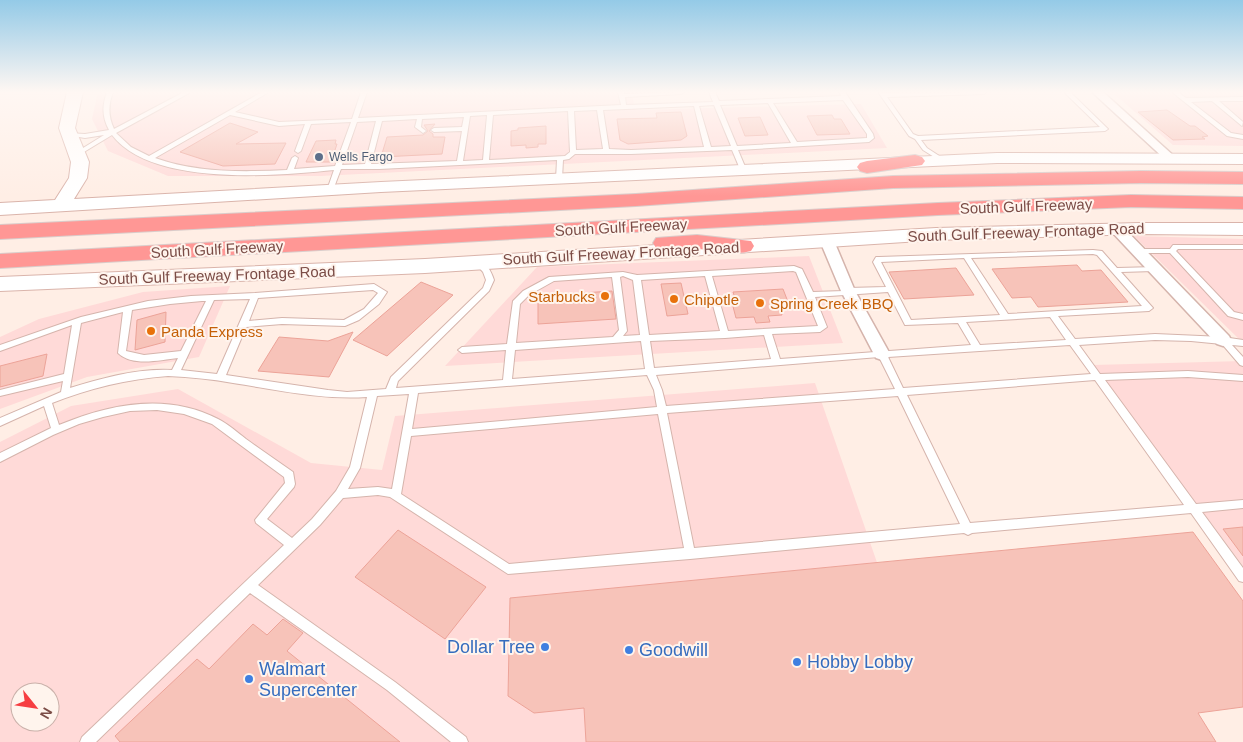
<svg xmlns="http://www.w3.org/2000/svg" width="1243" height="742" viewBox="0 0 1243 742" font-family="Arial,sans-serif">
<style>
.commercial{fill:#ffdad8;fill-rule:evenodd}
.building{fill:#f7c3b9;stroke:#eca398}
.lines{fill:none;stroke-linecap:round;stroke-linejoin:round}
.service-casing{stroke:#d5b4ac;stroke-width:2}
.minor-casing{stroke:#d5b4ac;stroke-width:3}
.secondary-casing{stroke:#dab4ab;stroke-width:2}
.motorway-casing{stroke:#dacdcb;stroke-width:2}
.service{fill:#fff;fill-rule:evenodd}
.minor{fill:#fff;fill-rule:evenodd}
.secondary{fill:#fff;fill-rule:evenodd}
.motorway{fill:#ff9795;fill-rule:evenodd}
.service-dot{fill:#5c6f8a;stroke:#fff4ed;stroke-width:2}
.food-dot{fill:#e8710a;stroke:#fff4ed;stroke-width:2}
.shop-dot{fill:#3f7fe0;stroke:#fff4ed;stroke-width:2}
.labels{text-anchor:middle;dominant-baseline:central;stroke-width:4;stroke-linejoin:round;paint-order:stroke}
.far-service-label{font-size:12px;fill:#4e5e75;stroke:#fff4ed;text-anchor:start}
.street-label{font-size:15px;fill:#7b4c46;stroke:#fff4ed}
.food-label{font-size:15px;fill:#c56008;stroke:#fff4ed;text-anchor:start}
.near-shop-label{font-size:18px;fill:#366cbe;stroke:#fff4ed;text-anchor:start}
</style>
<rect width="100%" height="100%" fill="#ffeee5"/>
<path class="commercial" d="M98,92H631L636,110L861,104L887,148L320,176H168L108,151L92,119Z
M1112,92H1243V146L1173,145Z
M1134,236L1243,239V343Z
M809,256L843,343L445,366L537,267Z
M230,286L199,357L87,377L0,409V337L39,319L143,292Z
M1243,361V566L1093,365Z
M815,383L939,742H0V442L71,406L178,389L311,463L382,470L395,416ZM20,692H50V722H20Z"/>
<path class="building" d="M1167,110L1190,126H1195L1208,136L1202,137L1205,139L1173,140L1138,112Z
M681,112L687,136L681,140L628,144L620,140L617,119L657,118L656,113Z
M832,115L834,119H841L850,134L817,135L807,116Z
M760,117L768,135L745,136L738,118Z
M230,123L258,132L236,144L286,143L275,164L223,166L180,152Z
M435,124L429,131L433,134V137H445L442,154L381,157L387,137L423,135L428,131L424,125Z
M546,126V144H538V147L526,148V145L511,146V131L518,130V128Z
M336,140L335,144H337L331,162H306L316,141Z
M1077,265L1082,271L1101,270L1128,302L1038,307L1031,297L1012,298L992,269Z
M956,268L974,295L904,299L889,272Z
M421,282L453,295L387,356L353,340Z
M681,283L688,314L667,316L661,284Z
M783,289L790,307L780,308L782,315L768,316L770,322L756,323L754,317L736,318L731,299L735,298L733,292Z
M612,291L616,319L538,324V296Z
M166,312L165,342L135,350L137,320Z
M353,332L329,377L258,371L279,337L328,341Z
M47,354L43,376L0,387V366Z
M1243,527V556L1223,529Z
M398,530L486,587L445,639L355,577Z
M1193,532L1243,601V707L1198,713L1216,742H586L584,708L534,713L508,696L510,598Z
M283,619L303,633L287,651L400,742H120L115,736L197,659L209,669L253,624L267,635Z"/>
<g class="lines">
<g class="service-casing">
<path id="service" d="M107,92H113C108,105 108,116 114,129L184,92H191L116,133L131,147L149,156L262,92H269L235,112L279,122L352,119L361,92H367L358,118L621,105L618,92H624V94L684,92L681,94L625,97L626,105L713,102L709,92H715L719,101L841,96L839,92H845L873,134L874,138L869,142L738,150L746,169L743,171L740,169L732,150L631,154H575L569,159L563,160L562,179L559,181L556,179L557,160L379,169H341L333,190L330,192L327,190L334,170C276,176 152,187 112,135L79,155H75V153L104,135L85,138L67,135V133L85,134L109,130C102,117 102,106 107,92ZM843,100L867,134V138L797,142L773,103ZM768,103L791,143L737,146L720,105ZM714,105L731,146L711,147L699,106ZM694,106L704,147L631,150L609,149L603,110ZM597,110L603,149L576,150L574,111ZM568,111L570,152L565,156L489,160L493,115ZM230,115L279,126L305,124L295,151L298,153L301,151L311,124L351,122L335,166L294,169L298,158L295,156L292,158L287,170C243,172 197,173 155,158ZM487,115L483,160L463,161L470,116ZM464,117L462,127L434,128L431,130L434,132L462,131L457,161L371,164L382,121L417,119L415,127L423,133L426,131L421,127L422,119ZM376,121L365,164L342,165L357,122Z
M878,92L885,93L987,92L984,94L887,97L913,134L918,136L1100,127L1064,92H1070L1108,129L1105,131L921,140L927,148L944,159L945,160L942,162L923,150L915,139L909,136Z
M1172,92H1178L1186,98L1243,97V101H1219L1243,122L1242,126L1212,101L1191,102L1231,133L1243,135V139L1227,136Z
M1173,245H1243V249H1178L1176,251L1234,312L1243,314V320L1228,316L1170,253H1137L1133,251L1137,249H1170Z
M1093,250L1102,251L1117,268L1157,267L1158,269L1154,271L1121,272L1153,308L1149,311L1058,316L1075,339L1155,334L1223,337L1243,340V346L1232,345L1243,357V366L1240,365L1222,344L1191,341L1155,340L1079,345L1100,374L1188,371L1243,375V381L1188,377L1105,380L1196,504L1243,500V508L1202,512L1243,568V582L1239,581L1191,513L972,533L968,535L964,533L690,559L508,574L390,497L378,495L343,498L320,525L258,585L395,682L466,737L468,742H451L387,690L250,593L96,742H80L82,737L284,545L256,523L255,520L285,483L284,477L212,424L184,414L157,410L130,411L103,417L79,424L53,435L0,462V453L51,428L44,406L0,426V418L61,392L63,381L0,396V390L64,374L72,325L0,351V345L81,317L148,301L191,296L255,293L374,284L387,292L379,304L359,320L345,326L282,324L246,327L226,375L328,390L347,392L386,389L391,377L483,288L486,280L483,272L474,262L478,260C487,263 491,271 494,280L489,291L398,381L396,388L503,380L506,350L462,353L458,350L462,347L507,344L513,301L523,291L549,277L623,272L637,275L794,266L802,269L813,292L844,291L848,288L886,287L873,262L876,257H879ZM1093,254L1097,255L1142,306L1008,314L971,258ZM964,258L1000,315L911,320L881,262ZM793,271L796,272L818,326L728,331L712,276ZM623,276L633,280L640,335L623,336L627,331L620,277ZM705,276L720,331L649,335L641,280ZM612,277L619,330L613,337L516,343L520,304L529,295L554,281ZM373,290L378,293L364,309L344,320L282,318L249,321L258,298ZM888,292L905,325L958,323L971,345L780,359L772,334L820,332L827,327L815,297ZM250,299L217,374L181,370L214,300ZM202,301H206L181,351L144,355L126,351L132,310L170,304ZM123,312L118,353C132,367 160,360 178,358L172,370C138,368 103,378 70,388L81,323ZM1050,317L1066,340L980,345L966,322ZM764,335L771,359L654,368L650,341L725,338ZM641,341L645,369L512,379L515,350ZM1070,345L1091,374L903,388L888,357ZM879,357L895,389L666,406L662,390L656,375ZM647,375L654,390L657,407L412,429L418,393ZM168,376C190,377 211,379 233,383C278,390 322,400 367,397L350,467L336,491L312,519L292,538L267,519L294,487L295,484L293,472C277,461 261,450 246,439C237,432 228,424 218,419C167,392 109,404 59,425L52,403C90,388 127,379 168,376ZM1095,380L1184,505L970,523L907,395ZM409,394L392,489L378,487L348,489L360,468L377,396ZM898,396L960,524L694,548L667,413ZM658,414L684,548L509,564L401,494L411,436Z"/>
</g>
<g class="minor-casing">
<path id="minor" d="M1092,92H1103L1175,157L1177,159L1175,161H1167Z
M1116,224L1121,225L1229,336L1231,340L1229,344L1223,346L1217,344L1111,231L1109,228Z
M827,237L834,241L855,291L890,354L888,358L882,360L876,358L841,291L820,241Z"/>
</g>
<g class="secondary-casing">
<path id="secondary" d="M67,92H83L75,128L89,162L87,178L74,199L381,182L997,153L1243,154V164L997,163L381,192L0,215V203L55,200L69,178L71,162L59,128Z
M1141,223H1243V235L1141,234L936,240L425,273L0,291V277L425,259L936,228Z"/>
</g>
<g class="motorway-casing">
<path id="motorway" d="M915,155L922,157L925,161L922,165L867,173L860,171L857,167L860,163L867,161Z
M1141,171L1243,172V184L1141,183L893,188L636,206L0,239V225L636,194L893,176Z
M1131,195L1243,197V209L1131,207L938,215L0,268V254L938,203Z
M697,235L751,241L754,246L751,251C733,256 714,249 696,249C682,249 669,251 656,248L653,243L656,238Z"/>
</g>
<use href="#service" class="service"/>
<use href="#minor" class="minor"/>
<use href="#secondary" class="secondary"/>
<use href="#motorway" class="motorway"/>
</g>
<linearGradient id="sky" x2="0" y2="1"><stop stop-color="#94cae7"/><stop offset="0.47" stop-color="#fff7f3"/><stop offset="1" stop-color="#fff7f3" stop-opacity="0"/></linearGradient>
<rect width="1243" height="196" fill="url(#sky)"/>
<circle class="service-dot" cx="319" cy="157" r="5"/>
<g class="food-dot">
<circle cx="605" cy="296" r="5"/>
<circle cx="674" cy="299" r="5"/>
<circle cx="760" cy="303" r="5"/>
<circle cx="151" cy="331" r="5"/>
</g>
<g class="shop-dot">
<circle cx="545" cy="647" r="5"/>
<circle cx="629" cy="650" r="5"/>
<circle cx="797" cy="662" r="5"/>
<circle cx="249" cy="679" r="5"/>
</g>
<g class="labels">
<g class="far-service-label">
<text x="329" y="157">Wells Fargo</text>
</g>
<g class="street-label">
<text transform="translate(1026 206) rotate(-2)">South Gulf Freeway</text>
<text transform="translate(621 227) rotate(-3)">South Gulf Freeway</text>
<text transform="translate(1026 232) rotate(-2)">South Gulf Freeway Frontage Road</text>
<text transform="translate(217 249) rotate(-3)">South Gulf Freeway</text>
<text transform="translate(621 253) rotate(-3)">South Gulf Freeway Frontage Road</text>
<text transform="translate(217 275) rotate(-2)">South Gulf Freeway Frontage Road</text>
</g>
<g class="food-label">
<text x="595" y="296" text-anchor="end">Starbucks</text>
<text x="684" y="299">Chipotle</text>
<text x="770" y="303">Spring Creek BBQ</text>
<text x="161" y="331">Panda Express</text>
</g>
<g class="near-shop-label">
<text x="535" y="647" text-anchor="end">Dollar Tree</text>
<text x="639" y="650">Goodwill</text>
<text x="807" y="662">Hobby Lobby</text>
<text x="259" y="669">Walmart<tspan x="259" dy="21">Supercenter</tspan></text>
</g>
</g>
<g transform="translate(35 707) rotate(120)"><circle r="24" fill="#fff4ed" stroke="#cab1aa"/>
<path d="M0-4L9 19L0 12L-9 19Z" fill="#f63d41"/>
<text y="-8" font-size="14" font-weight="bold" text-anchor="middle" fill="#7b4c46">N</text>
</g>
</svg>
